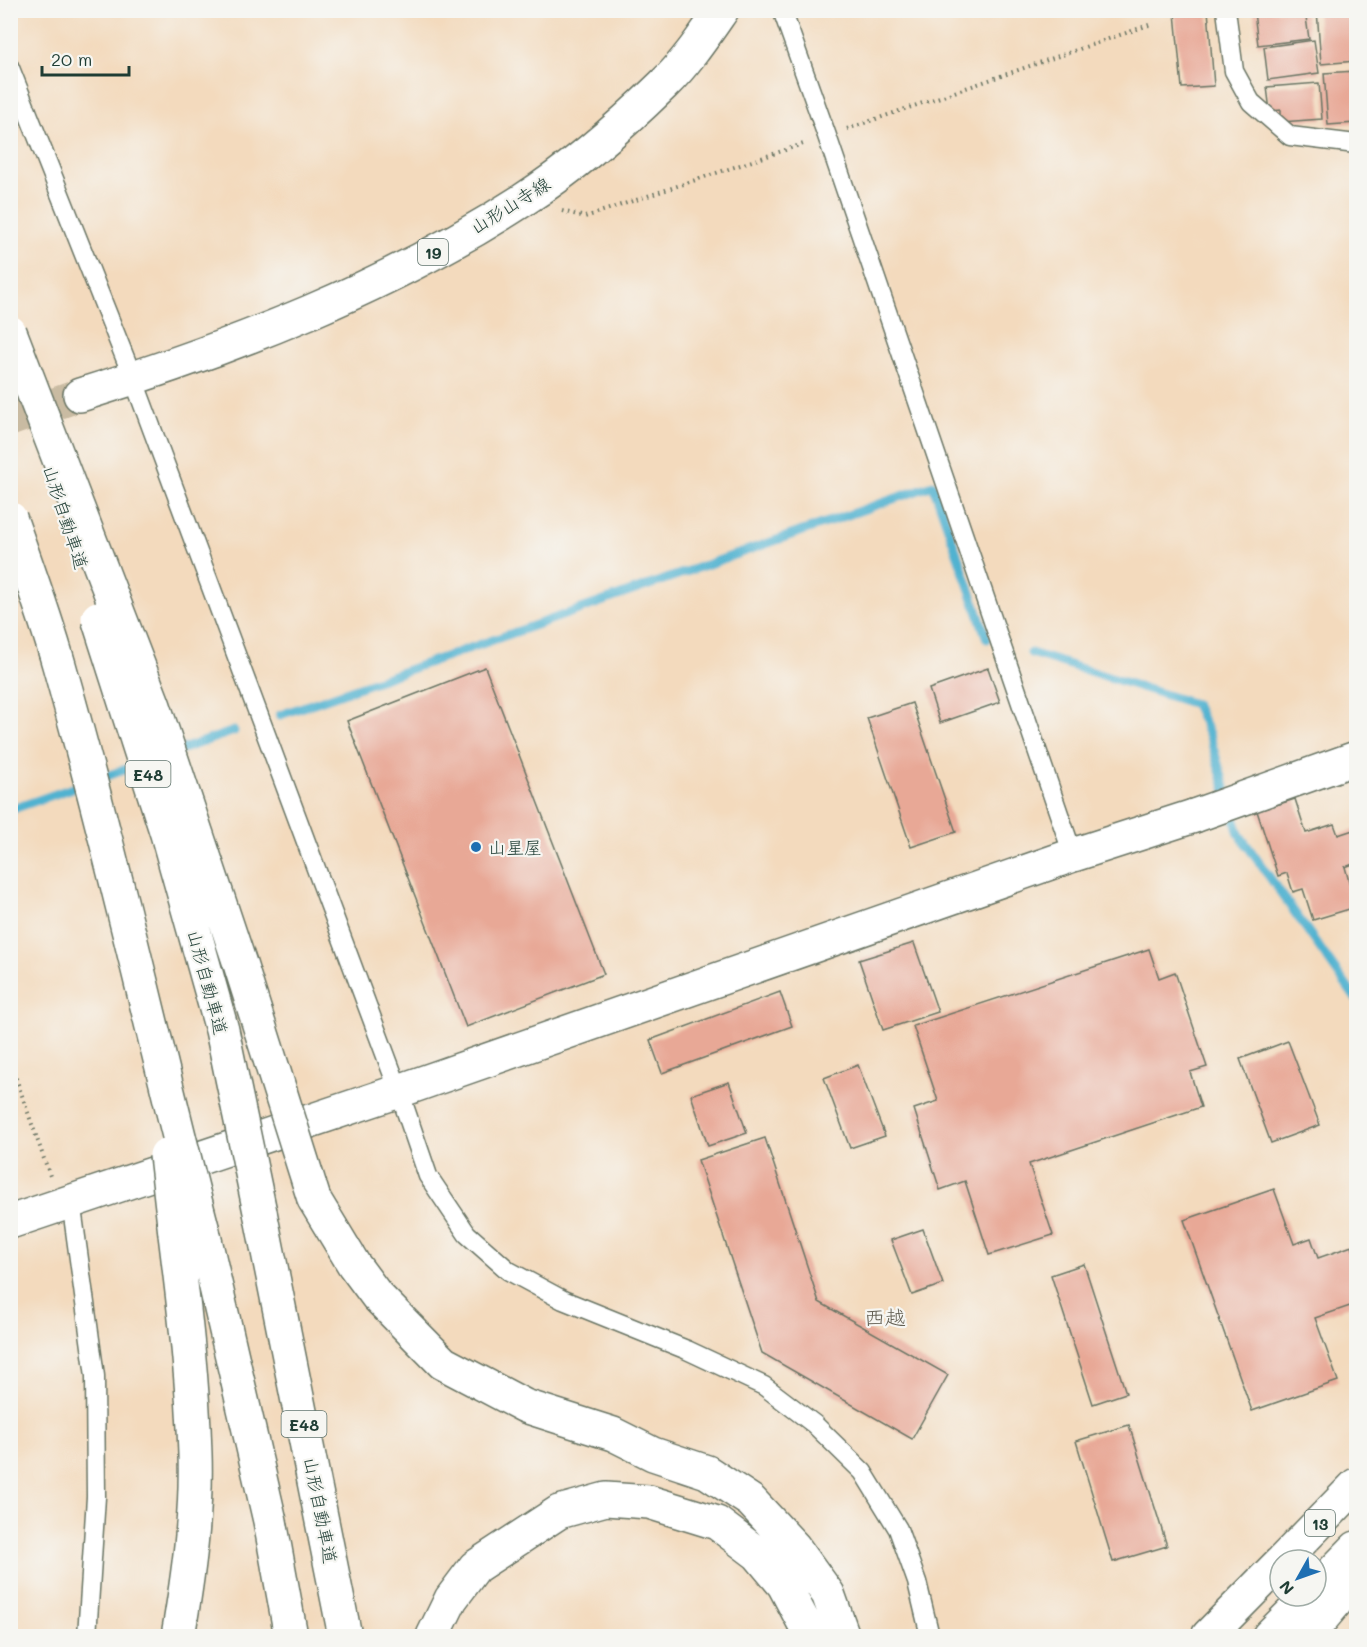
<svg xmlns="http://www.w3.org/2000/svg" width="1367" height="1647" viewBox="0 0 1367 1647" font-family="Mali,'Klee One',sans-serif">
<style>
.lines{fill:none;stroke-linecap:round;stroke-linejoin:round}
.stream{stroke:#51b2d0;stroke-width:9}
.building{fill:#e8a896}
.primary-tunnel{stroke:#c9bba2;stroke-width:33;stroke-dasharray:33 16;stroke-linecap:butt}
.service-casing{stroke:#697464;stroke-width:21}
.minor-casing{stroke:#697464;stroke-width:36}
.tertiary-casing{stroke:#697464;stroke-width:36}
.primary-casing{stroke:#697464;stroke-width:36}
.trunk-casing{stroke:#697464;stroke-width:36}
.motorway-casing{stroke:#697464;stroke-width:36}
.path{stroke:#697464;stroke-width:4;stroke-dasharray:1.5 4.5;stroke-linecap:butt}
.service{stroke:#fff;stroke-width:18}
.minor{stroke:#fff;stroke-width:33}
.tertiary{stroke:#fff;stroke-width:33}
.primary{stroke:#fff;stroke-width:33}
.trunk{stroke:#fff;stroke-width:33}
.motorway{stroke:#fff;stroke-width:33}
.motorway-bridge-casing{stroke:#697464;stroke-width:36;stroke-linecap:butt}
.motorway-bridge{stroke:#fff;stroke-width:33}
.poi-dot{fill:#1f6fb2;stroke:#f6f6f2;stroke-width:2}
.labels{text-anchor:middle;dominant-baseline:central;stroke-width:4.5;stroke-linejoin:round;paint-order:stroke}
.shield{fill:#f6f6f2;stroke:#60746d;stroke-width:1.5}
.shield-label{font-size:16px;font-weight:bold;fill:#1f3d34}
.street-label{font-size:18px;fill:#1f3d34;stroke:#f6f6f2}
.poi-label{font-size:18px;fill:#1f3d34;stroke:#f6f6f2;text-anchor:start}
.quarter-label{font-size:21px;fill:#656256;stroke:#f6f6f2}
</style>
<rect width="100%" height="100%" fill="#f6f6f2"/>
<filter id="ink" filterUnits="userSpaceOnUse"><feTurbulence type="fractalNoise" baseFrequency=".0167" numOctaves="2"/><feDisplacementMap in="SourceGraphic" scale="12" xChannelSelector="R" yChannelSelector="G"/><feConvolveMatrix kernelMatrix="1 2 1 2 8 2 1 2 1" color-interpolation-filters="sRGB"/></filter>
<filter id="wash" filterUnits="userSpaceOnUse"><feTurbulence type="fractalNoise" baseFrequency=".008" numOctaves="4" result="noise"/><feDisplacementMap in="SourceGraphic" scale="24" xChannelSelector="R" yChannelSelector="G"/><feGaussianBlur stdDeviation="1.35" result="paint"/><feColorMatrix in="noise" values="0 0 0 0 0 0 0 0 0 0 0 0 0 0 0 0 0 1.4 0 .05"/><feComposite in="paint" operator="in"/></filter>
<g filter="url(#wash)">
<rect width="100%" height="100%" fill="#f3dabd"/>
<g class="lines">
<path class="stream" d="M1031,653L1195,704L1209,734L1239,834L1356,999
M280,715L933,485L987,639
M174,752L234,731
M10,810L138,765"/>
</g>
<g id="blocks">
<path class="building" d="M1208,10L1214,86L1182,88L1175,13Z
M1266,10H1305L1309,39L1258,45L1254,12Z
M1317,10H1353L1354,17H1356V61L1321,64Z
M1314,40L1319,73L1268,80L1264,47Z
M1356,71V123L1328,125L1324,73Z
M1319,83L1322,119L1281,122V110L1270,111L1267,87Z
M485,667L604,974L466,1027L347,721Z
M988,668L1000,702L940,723L929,689Z
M912,703L956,832L911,847L867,718Z
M1295,799L1306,833L1334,824L1338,835L1356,829V863L1345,867L1356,907L1313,920L1303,889L1293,892L1287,873L1278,876L1257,811Z
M914,943L938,1012L883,1030L859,960Z
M1149,949L1159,978L1175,972L1207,1067L1190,1072L1201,1107L1029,1164L1053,1235L989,1255L965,1181L940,1190L914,1109L938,1101L913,1026Z
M780,992L792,1026L662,1073L650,1040Z
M1288,1041L1320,1125L1271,1143L1240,1059Z
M858,1065L885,1136L850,1148L824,1078Z
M729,1082L747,1133L708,1146L691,1095Z
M765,1138L819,1302L948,1375L912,1439L762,1353L698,1160Z
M1274,1189L1294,1244L1311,1238L1318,1258L1352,1246L1356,1258V1304L1315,1318L1338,1381L1252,1411L1184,1220Z
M923,1229L943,1284L912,1295L891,1240Z
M1084,1264L1126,1393L1093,1404L1051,1275Z
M1129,1425L1167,1546L1113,1562L1076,1441Z"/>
</g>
</g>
<g filter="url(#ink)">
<use href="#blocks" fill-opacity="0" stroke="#697464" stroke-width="1.5"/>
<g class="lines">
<path class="primary-tunnel" d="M10,420L80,395"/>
<g class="service-casing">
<path id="service" d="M782,10L827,136L1073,855
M1226,10L1234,71L1251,102L1290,136L1356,144
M10,68L133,378L399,1091L428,1176L467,1234L509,1271L563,1300L687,1350L764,1386L814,1424L863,1472L898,1529L917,1582L930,1636
M71,1201L95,1376L96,1497L87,1636"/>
</g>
<g class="minor-casing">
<path id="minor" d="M10,1222L399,1091L1073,855L1194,816
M1307,1636L1356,1578"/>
</g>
<g class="tertiary-casing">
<path id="tertiary" d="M1194,816L1356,758"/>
</g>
<g class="primary-casing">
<path id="primary" d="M80,395C232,348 389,287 523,200C573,168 621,126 663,85C686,63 704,36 722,10"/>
</g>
<g class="trunk-casing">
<path id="trunk" d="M1283,1560L1356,1485
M1316,1589L1356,1548
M1208,1636L1280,1563
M1269,1636L1309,1596"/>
</g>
<g class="motorway-casing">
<path id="motorway" d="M314,1199L354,1265L377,1296L443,1363L525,1406L613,1434L653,1454L707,1472L751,1501L794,1547L828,1594L843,1636
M260,1212L345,1636
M203,1231L270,1521L291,1636
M175,1234C184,1307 193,1380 195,1454C197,1515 188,1577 178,1636
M433,1636L451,1599L475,1567L559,1512L606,1499L649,1502L717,1523L758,1554L784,1585L811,1636"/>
</g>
<path class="path" d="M847,129L1149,25
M562,211L585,217L806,143
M10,1061L50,1176"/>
<use href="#service" class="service"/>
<use href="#minor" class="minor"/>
<use href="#tertiary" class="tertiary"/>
<use href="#primary" class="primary"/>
<use href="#trunk" class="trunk"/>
<use href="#motorway" class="motorway"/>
<g class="motorway-bridge-casing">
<path id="motorway-bridge" d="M10,332L154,706L240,964L314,1199
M10,518C27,567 45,615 59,665C112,852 154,1042 203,1231
M98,618L167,834L222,1030L260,1212
M166,1155L175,1234"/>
</g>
<use href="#motorway-bridge" class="motorway-bridge"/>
</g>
</g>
<circle class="poi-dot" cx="476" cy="847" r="6"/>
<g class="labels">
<g class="shield">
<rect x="418" y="239" width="30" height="26" rx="4.5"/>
<rect x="125.5" y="761" width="45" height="26" rx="4.5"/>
<rect x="281.5" y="1411" width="45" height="26" rx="4.5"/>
<rect x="1305" y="1510" width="30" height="26" rx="4.5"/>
</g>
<g class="shield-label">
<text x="433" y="252">19</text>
<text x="148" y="774">E48</text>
<text x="304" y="1424">E48</text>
<text x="1320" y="1523">13</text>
</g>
<g class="street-label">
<text transform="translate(510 205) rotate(-32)">山形山寺線</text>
<text transform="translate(66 517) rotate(72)">山形自動車道</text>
<text transform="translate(208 982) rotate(75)">山形自動車道</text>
<text transform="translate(321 1510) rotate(79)">山形自動車道</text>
</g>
<g class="poi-label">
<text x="488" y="847">山星屋</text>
</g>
<g class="quarter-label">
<text x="885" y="1316">西越</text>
</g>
</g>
<rect width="1367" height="1647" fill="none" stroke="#f6f6f2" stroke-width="36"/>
<g transform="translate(1298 1578) rotate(230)"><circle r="28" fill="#f6f6f2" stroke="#a0aca6" stroke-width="1.5"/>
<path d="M0-4.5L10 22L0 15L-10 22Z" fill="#1f6fb2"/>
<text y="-9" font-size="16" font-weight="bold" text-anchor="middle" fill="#1f3d34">N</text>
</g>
<path d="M42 66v9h87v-9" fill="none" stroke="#1f3d34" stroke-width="3"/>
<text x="51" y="66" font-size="18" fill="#1f3d34" stroke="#f6f6f2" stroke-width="4.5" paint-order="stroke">20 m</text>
</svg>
